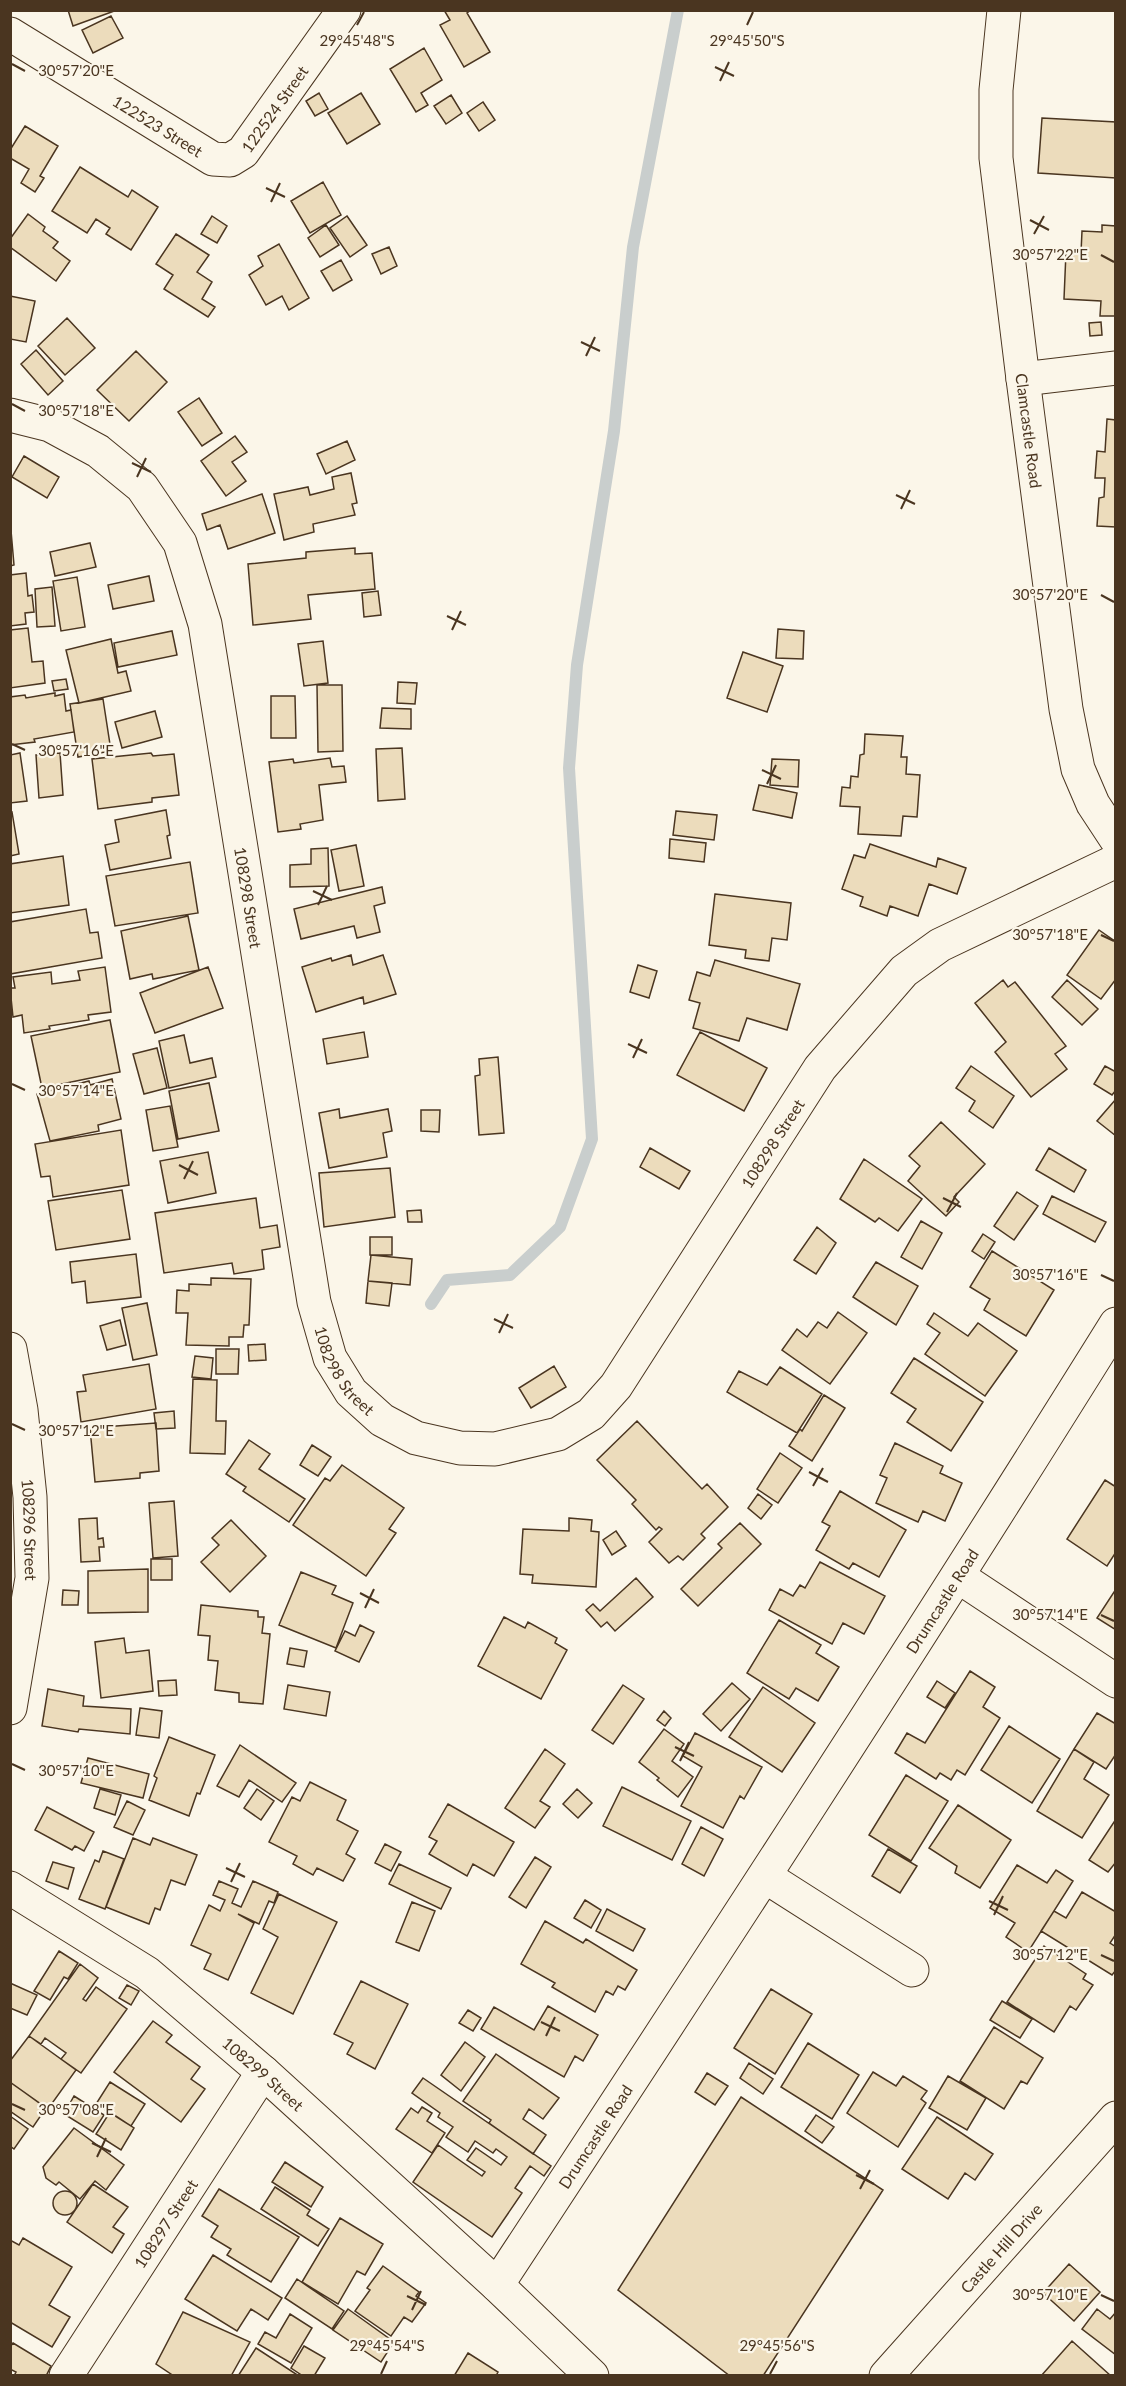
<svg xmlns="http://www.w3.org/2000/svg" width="1126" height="2386" viewBox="0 0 1126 2386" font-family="Lato,sans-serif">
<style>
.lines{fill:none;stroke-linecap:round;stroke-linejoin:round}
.stream{stroke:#c9cecd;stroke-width:12}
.building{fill:#ecdcbc;stroke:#4a3520;stroke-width:1.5}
.minor-casing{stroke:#4a3520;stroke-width:35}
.minor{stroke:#fbf6e9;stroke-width:33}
.ticks{fill:none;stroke:#4a3520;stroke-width:2}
.labels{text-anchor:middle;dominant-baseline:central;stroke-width:4.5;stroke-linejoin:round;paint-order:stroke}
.street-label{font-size:16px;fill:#4a3520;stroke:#fbf6e9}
.ticks-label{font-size:15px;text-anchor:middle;fill:#4a3520;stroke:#fbf6e9;stroke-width:4.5;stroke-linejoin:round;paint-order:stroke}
</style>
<rect width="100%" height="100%" fill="#fbf6e9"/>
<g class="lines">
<path class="stream" d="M431,1304L447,1280L510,1275L560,1227L592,1139L569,768L577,665L614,431L633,247L678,10"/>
</g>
<path class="building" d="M68,10H117L73,26Z
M444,10H471L467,13L490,52L464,67L440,25L450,20Z
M111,16L123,38L93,53L82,30Z
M424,48L442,80L421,93L428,105L416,112L390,69Z
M319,93L328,109L315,116L306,101Z
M361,93L380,124L347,144L328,113Z
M451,95L462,113L446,124L434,106Z
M483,102L495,120L479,131L467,113Z
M1042,118L1116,122V178L1038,173Z
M25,126L58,146L40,176L44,178L35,192L21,183L29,169L10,158V150Z
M80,167L128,197L132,190L158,207L131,250L106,234L110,228L96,219L87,233L52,211Z
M323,182L341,215L310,233L291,201Z
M28,214L45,227L43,231L58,242L53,248L70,261L56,281L10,247V239Z
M212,216L227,226L217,243L201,234Z
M347,216L367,245L350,257L330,228Z
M326,225L339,245L320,257L308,238Z
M1102,225L1116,226V316H1100L1101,301L1064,299L1066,252L1081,253L1082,231L1102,232Z
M176,234L209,255L197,272L212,282L202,299L215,307L208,317L164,289L173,275L156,264Z
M279,244L309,298L289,310L282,296L266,305L249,275L263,266L258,256Z
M389,247L397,266L381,274L372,254Z
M341,260L352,280L333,291L321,271Z
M10,296L35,301L26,342L10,339Z
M67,318L95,348L65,375L38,346Z
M1101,322L1102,335L1090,336L1089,323Z
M36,350L63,381L48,395L21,364Z
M136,351L167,382L129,421L97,390Z
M199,398L222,433L202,446L178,412Z
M1107,419L1116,420V527L1097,526L1099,498L1104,497L1105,478H1095L1097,451L1105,452Z
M235,436L247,452L232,462L246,481L226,496L201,461Z
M347,441L355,460L326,474L317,454Z
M24,456L59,477L47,498L12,477Z
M351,473L357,503L352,504L355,515L313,524L314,532L284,540L274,494L308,487L310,495L334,489L332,477Z
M262,494L275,533L228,549L220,525L207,530L202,514Z
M10,519L14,565L10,566Z
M90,543L96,567L55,576L50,552Z
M355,548V554L372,553L375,589L308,595L311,619L253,625L248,564L306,558V552Z
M26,573L28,596L32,595L34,612L25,613L26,624L10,626V575Z
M149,576L154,601L113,609L108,585Z
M77,577L85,627L61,631L53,581Z
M52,587L55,626L37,627L35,589Z
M378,591L381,615L364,617L362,593Z
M28,628L32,662L43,661L45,683L10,688V630Z
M778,629L804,631L803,659L776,658Z
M172,631L177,655L118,667L114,643Z
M111,639L118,673L126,671L131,691L79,703L66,650Z
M323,641L328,683L304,686L298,644Z
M743,652L783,666L767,712L727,698Z
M66,679L68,689L54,691L52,681Z
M398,682L417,683L415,704L397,703Z
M317,685H342L343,751L318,752Z
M55,693V696L64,694L66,711L71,710L74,732L34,739L35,742L10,745V697L25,695L26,698Z
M271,696H295L296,738H271Z
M103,699L111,751L78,757L70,704Z
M382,708L411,709V729L380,728Z
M155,711L162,737L122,748L115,722Z
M865,734L903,736L901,757H907L906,774L920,775L917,817L903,816L901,836L858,834L860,807L840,806L842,787L850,788L851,776L858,777L860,755L864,754Z
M402,748L405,799L378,801L376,749Z
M20,753L27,801L10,803V755Z
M60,753L63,795L39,798L36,755Z
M151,753L153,756L174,754L179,795L152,798V802L98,809L92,759Z
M330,758L332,767L344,766L346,782L319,785L323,820L300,824L301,829L278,832L269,762L293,759L294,763Z
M772,759L799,760L798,787L770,785Z
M759,785L797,793L792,818L753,810Z
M166,810L170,835L167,836L171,858L110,870L105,845L119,842L115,820Z
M676,811L717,815L714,840L673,835Z
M12,812L19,854L10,856V813Z
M670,839L706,843L704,862L669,858Z
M870,844L936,867L938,858L966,868L957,894L929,884L918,916L890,906L887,916L860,906L863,897L842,889L854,855L865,858Z
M356,845L364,886L339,891L331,850Z
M328,848L329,886L290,887V865L311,864V849Z
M63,856L69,905L10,913V864Z
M190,862L198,913L115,926L106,876Z
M382,887L385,903L374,906L380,932L357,938L354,926L301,939L294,909Z
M715,894L791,903L787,940L772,938L769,961L745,958L746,950L709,945Z
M86,909L90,933L98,932L102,958L10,974V922Z
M188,916L199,970L153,979L152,974L130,979L121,931Z
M1099,930L1116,942V979L1101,999L1067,975Z
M351,955L353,965L383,955L396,994L364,1004L363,997L316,1012L302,967L331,958L332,961Z
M715,960L800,984L787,1030L747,1018L739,1041L693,1028L700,1003L689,1000L697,972L710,976Z
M638,965L657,971L649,998L630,992Z
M105,967L111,1012L88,1015L89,1020L49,1026L50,1029L24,1033L22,1015L13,1017L10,988H15L13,977L51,972L52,984L80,980L78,971Z
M208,967L223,1008L155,1033L140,993Z
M1003,980L1008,987L1015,982L1066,1046L1055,1054L1067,1069L1031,1097L995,1052L1006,1042L975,1003Z
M1067,980L1098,1009L1082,1025L1052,997Z
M110,1020L120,1072L42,1088L31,1036Z
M364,1032L368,1057L327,1064L323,1039Z
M700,1032L767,1068L744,1111L677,1075Z
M184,1035L190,1063L212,1058L216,1077L169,1088L159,1041Z
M157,1048L167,1088L144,1094L133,1054Z
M498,1057L504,1133L479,1135L475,1076L480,1075L479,1059Z
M971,1066L1014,1096L993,1128L969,1111L975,1101L956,1088Z
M1105,1066L1116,1072V1090L1112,1095L1094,1084Z
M112,1079L121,1119L98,1125L99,1131L50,1141L37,1094L89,1081L90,1085Z
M209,1083L219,1131L178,1139L169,1091Z
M1116,1099V1136L1097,1121Z
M170,1106L178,1147L153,1151L146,1110Z
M339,1109L340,1118L388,1109L392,1131L383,1133L387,1157L329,1168L319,1113Z
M421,1110H440L439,1132L421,1131Z
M941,1122L985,1164L954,1197L959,1202L946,1216L908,1181L920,1166L909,1156Z
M121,1130L129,1185L53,1197L50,1176L41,1177L35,1144Z
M650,1148L690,1171L679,1189L640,1167Z
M1049,1148L1086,1170L1074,1192L1036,1170Z
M208,1152L216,1193L168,1203L160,1161Z
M864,1159L922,1199L898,1231L879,1218L875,1222L840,1199Z
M390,1168L395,1217L324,1227L319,1173Z
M122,1190L130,1239L56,1250L48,1201Z
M1017,1192L1038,1206L1014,1240L994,1226Z
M1052,1196L1106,1222L1095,1242L1043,1214Z
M256,1198L260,1228L277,1225L280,1247L262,1250L264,1269L234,1274L232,1263L164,1273L155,1213Z
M421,1210L422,1222H408L407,1211Z
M921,1221L942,1233L922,1269L901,1257Z
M817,1227L836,1243L816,1274L794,1260Z
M983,1234L995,1242L984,1259L972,1251Z
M370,1237H392V1255H370Z
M992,1251L1054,1290L1026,1336L984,1310L990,1299L970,1287Z
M136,1254L141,1297L87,1303L85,1281L72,1283L70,1262Z
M371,1255L412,1259L410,1285L368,1281Z
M876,1262L918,1286L896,1325L853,1297Z
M211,1278L251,1279L249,1325H244L243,1337H229V1346L186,1345L188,1313H176L177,1290L189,1291V1284L211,1285Z
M368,1281L392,1283L389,1306L366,1303Z
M147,1303L157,1355L133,1360L122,1308Z
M838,1312L867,1333L830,1384L782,1350L797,1329L807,1337L818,1322L827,1328Z
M934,1313L968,1336L978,1323L1017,1351L985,1396L925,1354L940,1333L927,1324Z
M120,1320L126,1345L107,1350L100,1326Z
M265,1344L266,1360L249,1361L248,1345Z
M216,1349H239L238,1374H216Z
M195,1356L213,1358L211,1379L192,1377Z
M914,1358L983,1402L951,1451L907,1422L916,1409L891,1393Z
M149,1364L156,1409L81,1422L77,1392L86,1391L83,1375Z
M554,1366L566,1387L531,1408L519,1388Z
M780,1367L822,1394L797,1433L727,1392L739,1371L767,1385Z
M193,1379L217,1380L216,1421H226L225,1454L190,1453Z
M824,1395L845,1408L812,1461L789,1446L800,1429L802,1431Z
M174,1411L175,1428L156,1429L154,1413Z
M637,1421L702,1489L707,1484L728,1507L701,1534L705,1538L683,1560L678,1556L669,1563L649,1542L662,1529L659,1527L656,1530L632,1504L636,1500L597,1460Z
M156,1423L159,1471L140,1473V1478L95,1482L90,1428Z
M249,1440L270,1454L259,1469L305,1499L289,1522L243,1491L246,1487L226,1474Z
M895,1443L943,1466L940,1473L962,1483L945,1521L923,1511L918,1522L876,1503L887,1478L880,1475Z
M312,1445L331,1457L318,1476L300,1465Z
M780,1453L802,1468L778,1503L757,1489Z
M342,1465L404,1508L389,1529L396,1533L366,1576L293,1525L325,1478L330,1481Z
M1105,1480L1116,1487V1552L1107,1566L1067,1539Z
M840,1491L906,1530L879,1577L853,1563L849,1569L816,1550L830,1526L822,1522Z
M758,1494L772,1505L761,1519L748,1508Z
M174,1501L178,1556L153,1558L149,1503Z
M97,1518L98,1539L103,1538L104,1547H99L100,1561L81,1562L79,1519Z
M569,1518L592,1520L591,1531L599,1532L596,1587L532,1583L533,1575L520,1574L523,1529L569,1531Z
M231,1520L266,1556L230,1592L201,1562L219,1545L212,1538Z
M740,1523L761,1544L698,1606L681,1589L722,1548L718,1544Z
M616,1531L626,1546L612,1555L603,1540Z
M151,1559H172V1580H151Z
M820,1562L885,1596L864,1634L843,1623L832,1644L769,1610L780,1589L793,1596L800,1585L805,1588Z
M148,1569V1612L88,1613V1571Z
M301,1572L336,1586L332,1594L353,1603L336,1648L279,1625Z
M636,1578L653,1597L615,1631L607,1622L601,1627L586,1610L593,1604L600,1611Z
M1116,1589V1630L1097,1618Z
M63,1590L79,1591L78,1605H62Z
M201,1605L258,1611V1617H264L262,1633L270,1634L263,1704L239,1702V1693L215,1690L218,1661L208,1660L210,1636L198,1635Z
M504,1617L525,1628L528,1622L557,1638L555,1643L567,1650L541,1699L478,1666Z
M779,1620L821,1645L816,1653L839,1667L818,1701L796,1688L789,1699L747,1673Z
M360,1625L374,1632L359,1662L335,1651L345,1631L355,1636Z
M124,1638L126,1653L149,1650L153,1691L101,1698L95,1642Z
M290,1648L307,1651L304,1667L287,1664Z
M970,1671L995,1687L983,1707L1000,1718L965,1775L957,1770L951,1780L940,1773L936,1779L895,1753L907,1733L925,1743Z
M176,1680L177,1695L159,1696L158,1681Z
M937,1681L955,1693L945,1708L927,1697Z
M732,1683L750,1699L721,1731L703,1714Z
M288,1685L330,1692L326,1716L284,1709Z
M623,1685L644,1699L613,1744L592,1730Z
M763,1687L815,1723L782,1772L729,1737Z
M48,1689L84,1696L83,1706L131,1709L130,1734L79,1729L78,1732L42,1726Z
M140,1708L162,1711L159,1738L136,1735Z
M664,1711L671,1718L665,1726L657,1720Z
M1097,1713L1116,1724V1754L1106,1769L1074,1749Z
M1009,1726L1060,1759L1032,1803L981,1770Z
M664,1729L684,1744L672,1761L693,1777L678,1797L657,1780L659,1778L639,1762Z
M695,1733L762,1767L744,1799L740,1796L723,1828L681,1806L702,1767L683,1756Z
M169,1737L215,1755L200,1794L197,1793L189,1816L149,1800L157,1778L154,1776Z
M240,1745L296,1783L282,1802L249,1780L239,1797L217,1786Z
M545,1749L565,1764L540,1801L550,1807L535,1828L505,1808Z
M1074,1749L1094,1762L1084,1779L1109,1795L1082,1838L1037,1811Z
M88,1758L149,1774L143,1798L81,1783Z
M906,1775L948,1801L911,1861L869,1835Z
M310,1782L346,1800L337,1820L358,1831L346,1854L355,1859L343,1881L317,1868L313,1875L293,1864L297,1856L269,1842L292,1797L300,1801Z
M622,1787L691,1821L672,1860L603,1826Z
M100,1789L121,1795L115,1815L94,1808Z
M257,1789L274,1801L261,1820L244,1808Z
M577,1789L592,1803L578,1818L563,1804Z
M127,1801L145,1810L133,1835L114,1827Z
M448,1804L514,1842L494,1876L473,1864L467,1876L429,1854L437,1841L429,1837Z
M958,1805L1011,1840L980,1888L955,1873L957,1866L929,1848Z
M47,1807L94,1832L84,1851L75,1846L72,1850L35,1830Z
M1116,1819V1862L1108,1872L1089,1860Z
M701,1827L723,1839L704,1876L682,1864Z
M133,1838L150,1845L153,1838L197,1855L185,1885L171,1880L160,1910L155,1908L149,1924L106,1907Z
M385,1844L401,1852L391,1871L375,1863Z
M888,1849L917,1866L900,1893L872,1876Z
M103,1851L124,1859L105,1909L79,1899L95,1860L99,1862Z
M535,1857L551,1867L526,1908L509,1897Z
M53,1862L74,1868L68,1889L46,1881Z
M399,1864L451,1888L441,1909L389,1884Z
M1017,1865L1047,1883L1056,1870L1073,1881L1028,1952L1006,1937L1015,1923L990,1908Z
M219,1881L238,1889L232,1903L241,1907L253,1881L278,1892L274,1903L269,1901L259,1924L238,1914L254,1923L228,1980L204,1969L211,1954L191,1945L209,1905L220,1911L225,1900L213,1895Z
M1082,1892L1116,1912V1934L1110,1943L1116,1947V1970L1112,1975L1041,1931L1054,1911L1066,1918Z
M279,1894L337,1922L293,2014L251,1993L278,1937L263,1929Z
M585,1900L601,1910L591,1928L574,1918Z
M412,1902L435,1911L419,1951L396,1942Z
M607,1909L645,1929L633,1951L596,1931Z
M545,1921L583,1943L586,1939L637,1970L625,1990L618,1986L613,1995L606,1991L595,2012L552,1987L555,1983L521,1964Z
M1044,1946L1086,1974L1083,1979L1093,1985L1076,2010L1070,2006L1054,2032L1007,2002Z
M59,1951L78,1963L68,1979L64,1977L50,2000L34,1991Z
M80,1964L98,1978L83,1999L86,2001L96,1987L127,2009L81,2073L61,2059L66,2053L45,2038L41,2044L29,2036Z
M361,1981L408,2004L375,2069L347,2054L353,2043L334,2034Z
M10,1983L37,1995L27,2015L10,2008Z
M127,1985L139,1991L131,2005L119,1998Z
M771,1989L812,2014L775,2074L734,2048Z
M1002,2001L1032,2019L1020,2038L990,2020Z
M548,2006L598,2035L583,2061L575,2056L564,2077L481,2029L494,2007L534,2030Z
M468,2010L481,2018L473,2031L459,2023Z
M153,2021L172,2035L166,2042L200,2067L191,2079L205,2089L181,2122L114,2072Z
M994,2027L1043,2058L1027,2084L1021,2081L1004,2109L960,2081Z
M29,2036L76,2070L48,2109L10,2082V2061Z
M465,2042L485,2057L461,2091L441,2075Z
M808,2043L859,2075L832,2119L781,2087Z
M496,2054L559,2098L543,2119L529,2109L523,2119L546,2135L533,2154L489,2123L491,2120L463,2101Z
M749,2063L773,2079L763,2094L740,2078Z
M873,2072L896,2086L903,2076L927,2091L921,2099L926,2103L898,2147L847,2113Z
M707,2073L728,2086L715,2105L695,2092Z
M948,2076L986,2098L967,2130L929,2108Z
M423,2078L551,2166L544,2176L530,2166L515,2188L522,2193L492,2237L413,2182L438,2145L482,2176L485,2172L467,2160L476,2148L501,2165L507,2157L496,2149L493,2153L475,2141L468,2152L446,2137L453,2127L438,2117L440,2113L412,2093Z
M10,2082L46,2108L33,2127L10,2111Z
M110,2082L145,2104L131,2126L96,2104Z
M74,2096L104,2115L93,2132L64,2114Z
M741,2097L883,2190L763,2376H730L618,2290Z
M422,2107L432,2113L427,2121L445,2133L432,2153L396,2129L411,2108L418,2113Z
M110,2112L134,2128L121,2150L96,2134Z
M816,2115L834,2127L822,2143L805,2131Z
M10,2116L28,2129L14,2149L10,2146Z
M937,2117L993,2154L975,2180L965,2173L948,2199L902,2169Z
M74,2128L124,2165L106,2190L95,2181L80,2199L59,2182L56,2185L46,2178L43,2167Z
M285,2162L323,2187L311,2207L272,2182Z
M93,2184L128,2207L113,2227L124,2234L112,2253L67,2222Z
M275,2187L310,2210L307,2215L329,2229L318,2246L261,2209Z
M219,2189L299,2237L271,2282L227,2255L231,2249L211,2237L218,2226L202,2216Z
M53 2203a12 12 0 1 1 24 0a12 12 0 1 1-24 0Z
M340,2218L383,2244L365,2275L357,2271L338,2304L302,2282Z
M23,2238L72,2267L49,2305L70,2317L52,2347L10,2322V2240L19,2245Z
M213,2255L282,2298L268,2320L251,2309L237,2331L185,2299Z
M1069,2264L1100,2292L1074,2321L1043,2293Z
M383,2266L419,2292L416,2296L426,2303L412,2322L404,2317L391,2336L355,2311L370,2290L367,2288Z
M297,2279L344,2311L332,2329L285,2298Z
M348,2309L394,2342L381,2362L333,2330Z
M1097,2309L1110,2319L1116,2312V2355L1082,2329Z
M183,2312L250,2342L231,2376H174L156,2364Z
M290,2314L312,2328L291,2363L258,2344L265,2332L276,2338Z
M1072,2341L1111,2376H1041Z
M13,2343L51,2366L46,2376H14L16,2372L10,2369V2347Z
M304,2346L325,2358L314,2376H303L291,2368Z
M256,2348L299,2376H238Z
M468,2353L498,2372L496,2376H454Z"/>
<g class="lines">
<g class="minor-casing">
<g id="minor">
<path id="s1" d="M1004,10L996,90V158L1023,379L1066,709L1078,769L1093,804L1116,839"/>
<path id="s2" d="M10,34L213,159L230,160L243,152L344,10"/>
<path d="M1023,379L1116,368"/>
<path id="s3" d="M10,415L50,425L98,451L142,487L180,543L205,624L314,1302L330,1358L351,1392L382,1420L416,1438L460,1448L495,1449L558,1434L591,1414L616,1386L820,1068L904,971L940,945L1116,861"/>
<path id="s4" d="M10,1349L21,1410L30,1497L32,1578L10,1708"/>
<path d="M959,1577L1116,1681"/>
<path d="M766,1877L912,1970"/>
<path id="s5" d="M10,1888L147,1973L263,2072L497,2285L592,2376"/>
<path id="s6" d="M497,2285C706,1967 914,1648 1116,1324"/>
<path id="s7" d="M66,2376L263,2072"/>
<path id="s8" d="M886,2376L1116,2118"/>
</g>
</g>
<use href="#minor" class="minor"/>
</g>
<path class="ticks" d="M357,25L364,12M747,25L753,12M12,64L25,71M715,67L734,76M720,81L729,62M266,188L285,197M271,202L280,183M1030,220L1049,230M1034,234L1044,216M1101,255L1114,262M581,342L600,351M586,356L595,337M12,404L25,411M132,463L151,472M137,477L146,458M896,495L915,504M901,509L910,490M1101,595L1114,602M447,616L466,625M452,630L461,611M12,744L25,750M762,770L781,779M767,784L776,765M313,891L332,900M318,905L327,886M1101,935L1114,941M628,1044L647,1053M633,1058L642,1039M12,1084L25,1090M179,1165L198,1175M184,1179L193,1161M943,1198L961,1207M947,1212L957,1193M1101,1275L1114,1281M494,1319L513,1328M499,1333L508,1314M12,1424L25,1430M809,1472L828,1482M813,1486L823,1468M360,1593L379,1603M365,1608L374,1589M1101,1615L1114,1621M675,1747L694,1756M680,1761L689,1742M12,1764L25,1770M226,1868L245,1877M231,1882L240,1863M989,1901L1008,1910M994,1915L1003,1896M1101,1955L1114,1961M541,2022L560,2031M546,2036L555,2017M12,2104L25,2110M92,2143L111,2152M97,2157L106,2138M856,2175L874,2184M860,2189L870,2170M1101,2295L1114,2301M407,2296L426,2305M412,2310L421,2291M381,2374L387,2361M770,2374L777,2361"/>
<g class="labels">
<g class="street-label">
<text stroke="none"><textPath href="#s2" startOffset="324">122524 Street</textPath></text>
<text stroke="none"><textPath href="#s2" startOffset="174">122523 Street</textPath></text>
<text stroke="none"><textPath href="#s1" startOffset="423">Clamcastle Road</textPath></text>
<text stroke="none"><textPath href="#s3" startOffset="582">108298 Street</textPath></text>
<text stroke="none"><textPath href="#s3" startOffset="1680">108298 Street</textPath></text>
<text stroke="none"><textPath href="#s3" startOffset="1068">108298 Street</textPath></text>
<text stroke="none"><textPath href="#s4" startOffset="182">108296 Street</textPath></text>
<text stroke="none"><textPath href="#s6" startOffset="816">Drumcastle Road</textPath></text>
<text stroke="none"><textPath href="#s5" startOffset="315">108299 Street</textPath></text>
<text stroke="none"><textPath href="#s6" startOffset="178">Drumcastle Road</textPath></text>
<text stroke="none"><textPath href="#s7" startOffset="182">108297 Street</textPath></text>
<text stroke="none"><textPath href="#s8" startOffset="172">Castle Hill Drive</textPath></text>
</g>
</g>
<g class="ticks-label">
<text x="357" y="46">29°45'48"S</text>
<text x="747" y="46">29°45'50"S</text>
<text x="76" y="76">30°57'20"E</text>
<text x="1050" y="260">30°57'22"E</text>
<text x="76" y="416">30°57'18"E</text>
<text x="1050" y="600">30°57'20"E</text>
<text x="76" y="756">30°57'16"E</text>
<text x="1050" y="940">30°57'18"E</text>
<text x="76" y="1096">30°57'14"E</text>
<text x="1050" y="1280">30°57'16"E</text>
<text x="76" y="1436">30°57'12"E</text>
<text x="1050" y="1620">30°57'14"E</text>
<text x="76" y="1776">30°57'10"E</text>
<text x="1050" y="1960">30°57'12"E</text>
<text x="76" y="2115">30°57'08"E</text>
<text x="1050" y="2300">30°57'10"E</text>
<text x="387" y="2351">29°45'54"S</text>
<text x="777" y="2351">29°45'56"S</text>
</g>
<rect width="1126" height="2386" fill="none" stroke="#4a3520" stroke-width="24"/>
</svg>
